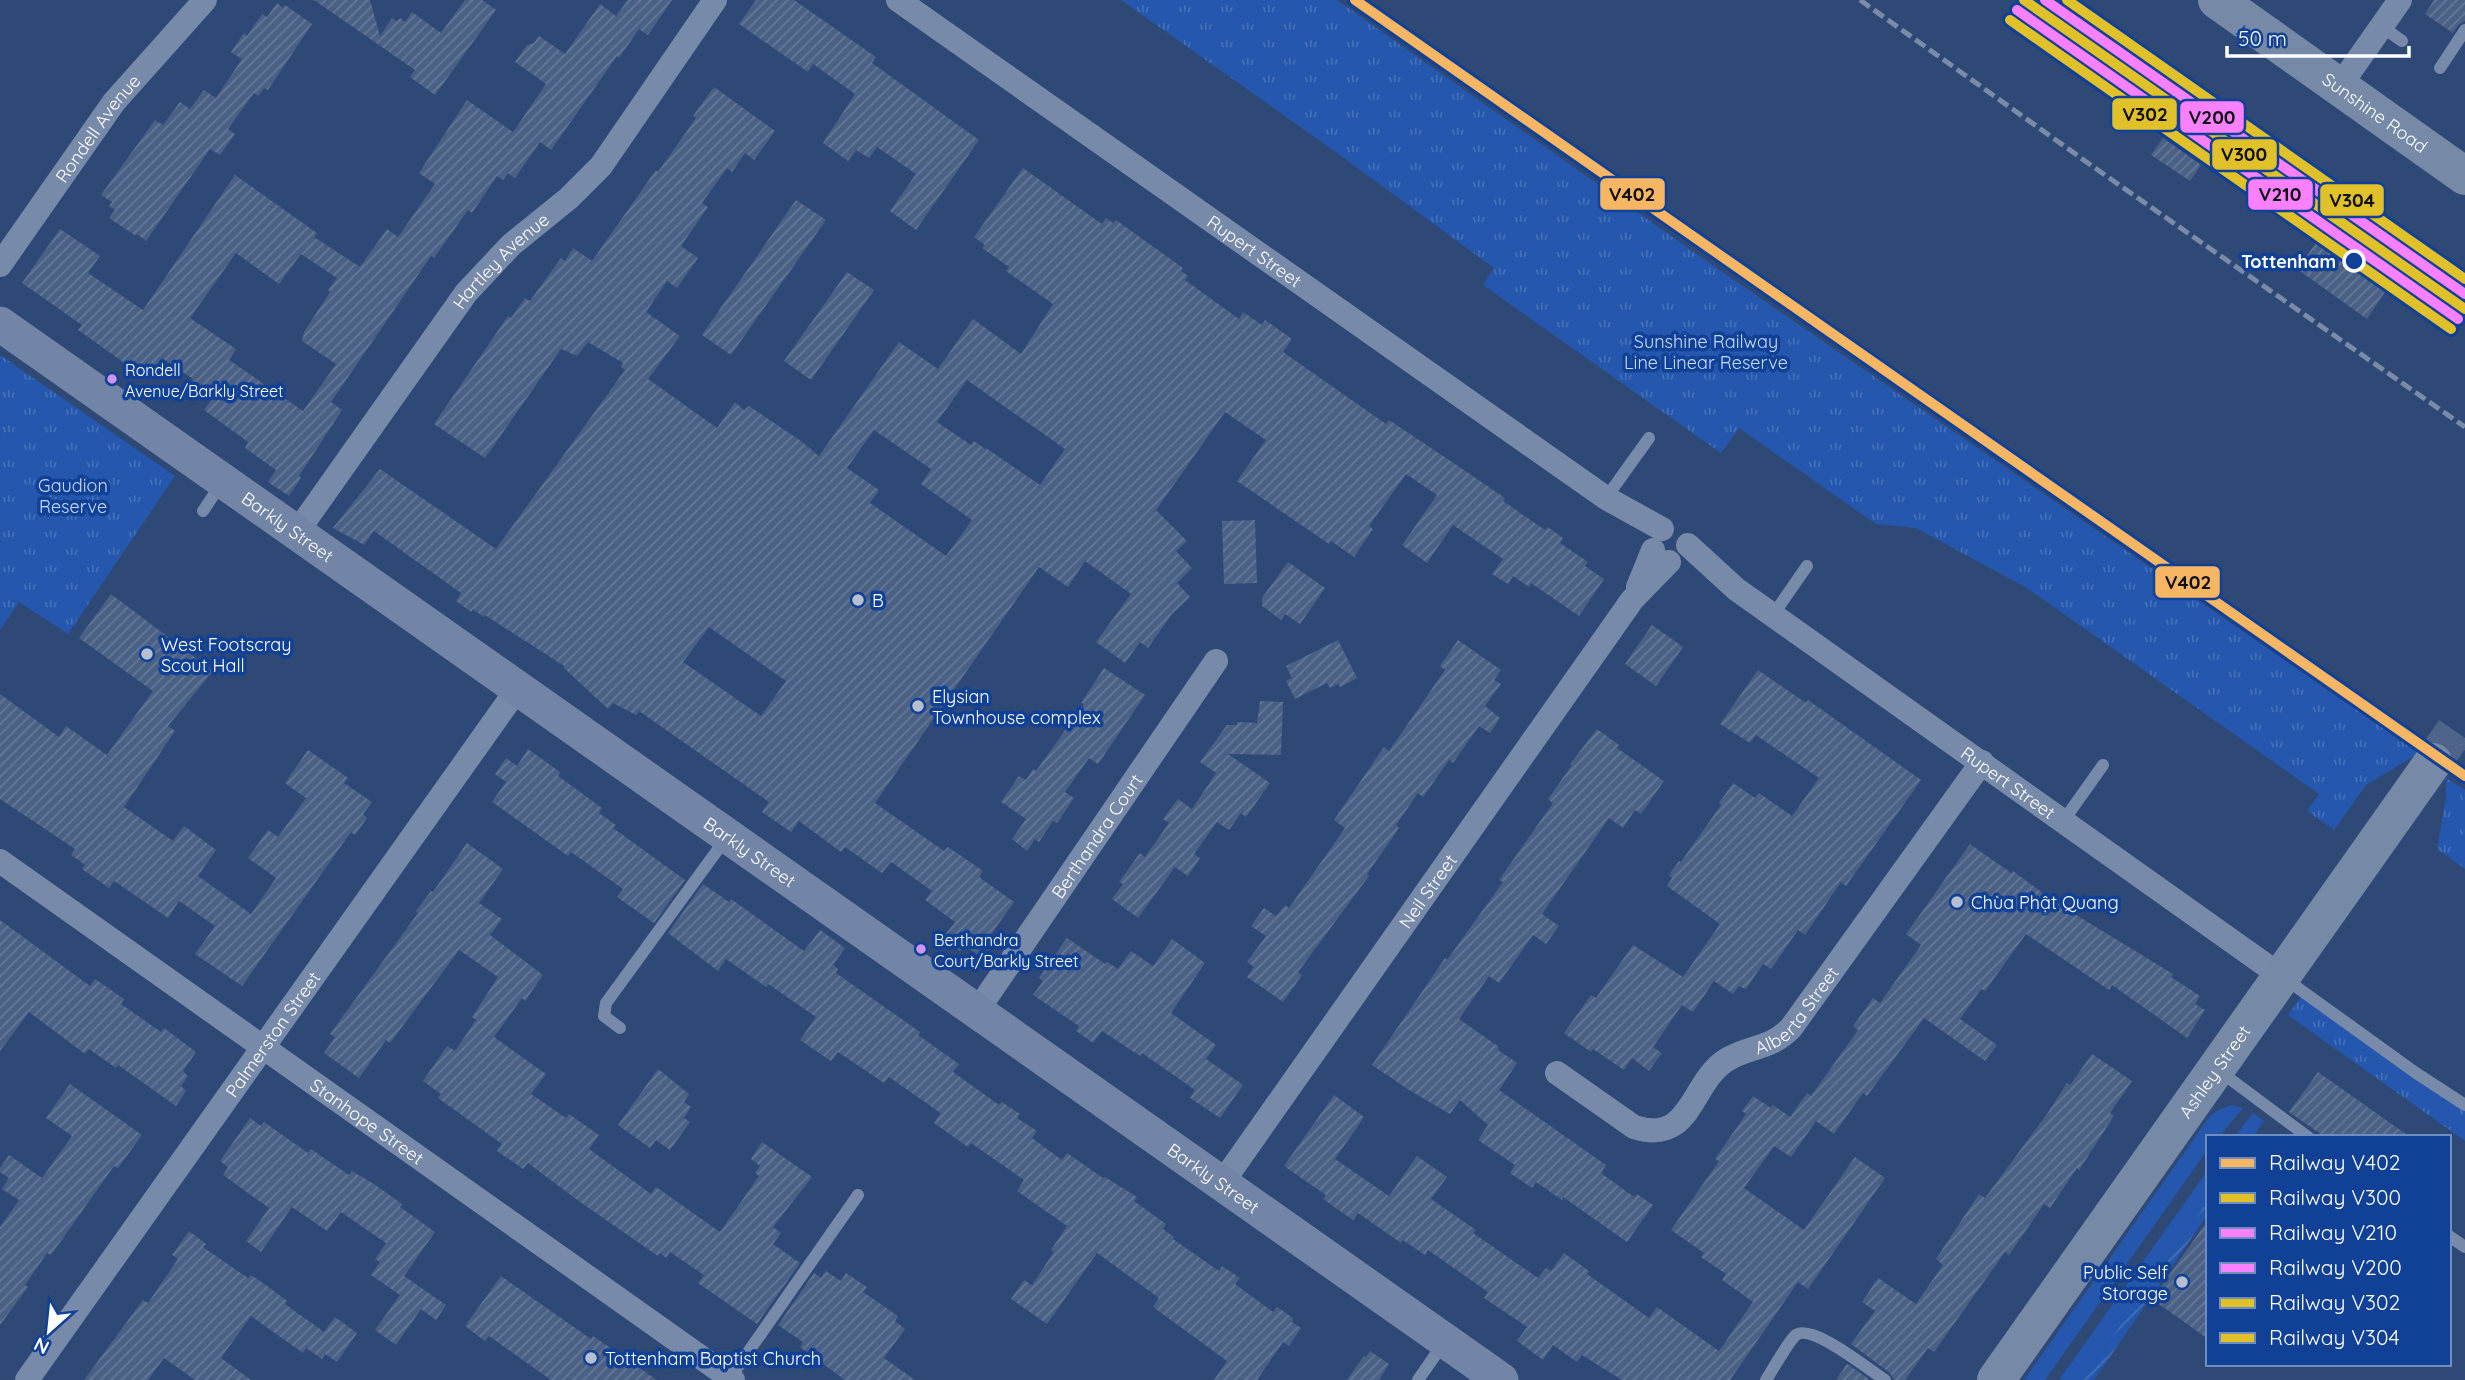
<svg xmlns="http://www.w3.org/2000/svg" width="2465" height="1380" viewBox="0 0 2465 1380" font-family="Quicksand,sans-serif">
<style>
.grass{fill:#2457ad}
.park{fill:url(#park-tufts)}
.garden{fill:url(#garden-furrows)}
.building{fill:url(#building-hatch);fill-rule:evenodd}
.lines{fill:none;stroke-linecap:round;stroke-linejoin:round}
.primary-tunnel{stroke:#4e648b;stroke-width:38;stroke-dasharray:38 19;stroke-linecap:butt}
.lane{stroke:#788aa9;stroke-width:12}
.street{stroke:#788aa9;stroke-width:24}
.secondary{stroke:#7385a6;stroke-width:35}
.primary{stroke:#7689a7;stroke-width:38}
.rail{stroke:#7a8aa9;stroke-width:5;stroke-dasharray:12 5;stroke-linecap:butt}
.rail-1-casing{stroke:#104196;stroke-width:16}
.rail-2-casing{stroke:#104196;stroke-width:16}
.rail-3-casing{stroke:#104196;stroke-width:16}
.rail-4-casing{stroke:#104196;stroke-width:16}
.rail-5-casing{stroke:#104196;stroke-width:16}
.rail-6-casing{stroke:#104196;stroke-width:16}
.rail-1{stroke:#f7b664;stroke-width:10}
.rail-2{stroke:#e0c12a;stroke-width:10}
.rail-3{stroke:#f980ff;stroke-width:10}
.rail-4{stroke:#f980ff;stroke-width:10}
.rail-5{stroke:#e0c12a;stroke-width:10}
.rail-6{stroke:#e0c12a;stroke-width:10}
.stop-dot{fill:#104196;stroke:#fff;stroke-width:3.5}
.bus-dot{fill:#d193ec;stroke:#104196;stroke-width:2.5}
.poi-dot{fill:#b6bfcf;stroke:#104196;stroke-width:2.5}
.labels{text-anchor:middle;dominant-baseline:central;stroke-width:7;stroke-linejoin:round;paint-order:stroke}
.bus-label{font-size:16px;fill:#fff;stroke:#104196;text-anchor:start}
.street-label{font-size:18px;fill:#fff;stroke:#104196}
.stop-label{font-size:18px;font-weight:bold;fill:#fff;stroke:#104196;text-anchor:end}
.park-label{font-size:18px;fill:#c7dcfe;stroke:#104196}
.poi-label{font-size:18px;fill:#fff;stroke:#104196;text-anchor:start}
.line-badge{stroke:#104196;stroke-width:2.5}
.pale-badge-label{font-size:19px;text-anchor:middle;font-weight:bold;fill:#111}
</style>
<defs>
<pattern id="park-tufts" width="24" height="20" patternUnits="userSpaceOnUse" patternTransform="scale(1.75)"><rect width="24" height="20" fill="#2457ad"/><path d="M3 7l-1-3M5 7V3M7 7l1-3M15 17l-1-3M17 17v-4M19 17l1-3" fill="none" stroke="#4570b9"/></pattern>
<pattern id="garden-furrows" width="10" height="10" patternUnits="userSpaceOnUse" patternTransform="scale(1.75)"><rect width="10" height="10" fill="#2457ad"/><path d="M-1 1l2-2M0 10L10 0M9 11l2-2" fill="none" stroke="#4570b9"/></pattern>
<pattern id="building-hatch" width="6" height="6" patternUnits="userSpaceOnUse" patternTransform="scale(1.75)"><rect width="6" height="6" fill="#4a6085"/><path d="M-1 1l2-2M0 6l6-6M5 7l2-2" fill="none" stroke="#657897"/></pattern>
</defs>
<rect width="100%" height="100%" fill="#2f4977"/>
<path class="grass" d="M2232,1105L2243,1108L2219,1137H2208V1149L2045,1380H2024L2210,1116L2218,1110Z
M2253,1113L2264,1121L2253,1137H2234Z
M2208,1170V1201L2082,1380H2059Z"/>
<path class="park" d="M1121,0H1337L1698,255L2419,753L2366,785L2334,830L2307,811L2319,794L2027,588L1916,528L1876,524L1739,428L1721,453L1483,285L1494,268L1333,150Z
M0,355L175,476L68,634L19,602L0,630Z
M2446,778L2465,790V869L2437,849L2446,797Z
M2302,995L2465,1110V1141L2288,1015Z"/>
<path class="garden" d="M2208,1201V1214L2094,1380H2082Z"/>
<path class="building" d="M314,0H370L380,36L392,18L397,21L400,18L405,22L412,12L441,33L465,0H482L496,10L435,95L410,77L415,70Z
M628,0H672L648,35L639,29L619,58L617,56L551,150L540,142L515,178L508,173L503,180L497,176L472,213L468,210L434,258L431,256L331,402L342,410L299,476L301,478L289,496L268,482L276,470L245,448L248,442L204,410L214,396L191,381L193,379L162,358L147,379L78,330L82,325L22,283L60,229L100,256L88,273L143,310L235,175L317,233L314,237L360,267L387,229L398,237L435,184L419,173L467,100L513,132L546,84L515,62L527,45L534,43L539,36L565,54L600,4L616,16ZM236,253L279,284L301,254L337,278L328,290L330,292L304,332L302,341L336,364L303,411L229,360L236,349L190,318Z
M756,0H794L876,57L872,63L979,140L916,230L890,211L916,174L877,147L869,158L856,150L848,161L823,143L855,94L813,64L808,72L739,24Z
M2434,0H2465V21L2458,25L2453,33L2425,14Z
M277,3L283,8L285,5L312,24L268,90L264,88L258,96L254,93L228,129L235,134L220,155L210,149L146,241L137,234L136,236L109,218L115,210L109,206L112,202L101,195L155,120L163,125L180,102L190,109L204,90L216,98L242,59L231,52L244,33L247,36L262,14L267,17Z
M714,87L775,131L754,160L745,153L732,172L727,168L702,203L708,207L681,246L698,258L677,288L667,281L646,312L680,336L648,379L717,428L735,402L744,410L749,406L801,441L819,456L899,342L938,369L973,319L1021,354L1053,304L1006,271L1009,267L982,248L985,245L974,237L1023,168L1102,224L1106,218L1113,223L1116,220L1183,268L1181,271L1188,276L1185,280L1239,319L1243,312L1262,325L1265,320L1292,339L1283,352L1386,424L1389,420L1452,462L1505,498L1503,501L1545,530L1548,527L1563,538L1560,543L1588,562L1585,566L1604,579L1579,616L1531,583L1529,587L1513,576L1508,584L1492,574L1503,559L1453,525L1427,563L1402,545L1437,495L1406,474L1369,526L1373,529L1354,557L1331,541L1329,544L1237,481L1266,440L1225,412L1156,510L1187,541L1176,551L1192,568L1177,583L1190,597L1172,614L1148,648L1140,642L1125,663L1096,642L1131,594L1085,561L1068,587L1039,567L875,803L944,851L948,847L983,871L979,877L1014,902L977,954L964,945L960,951L943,938L955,922L925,900L932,891L891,862L882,873L845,847L841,852L799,821L791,832L762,812L769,802L639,711L636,715L613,703L608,709L564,668V666L485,615L484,617L473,609L471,612L456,601L461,593L374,531L364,545L333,528L380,469L496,549L625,370L621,367L623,363L588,342L577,356L561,349L485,458L434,424L508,316L511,318L525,298L530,301L561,258L565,261L573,248L592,261L656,170L658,172L696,118L693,116ZM967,380L1065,449L1040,485L986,448L985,449L974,441L971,445L937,422ZM874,430L931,469L921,484L972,520L946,556L870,503L879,490L847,468ZM709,627L786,681L761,716L683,662Z
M2163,138L2201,165L2190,181L2151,155Z
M796,200L826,220L731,355L702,335Z
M2316,243L2385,292L2367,319L2297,269Z
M847,272L874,290L811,380L784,361Z
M1255,520L1257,583L1224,584L1222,521Z
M1288,562L1325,588L1300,624L1285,614L1281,620L1262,606V598Z
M111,594L213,671L168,726L175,731L124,807L173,841L184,826L216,850L198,876L251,914L276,878L248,858L268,830L278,837L306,798L285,783L308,750L348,778L344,783L372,802L363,814L367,818L355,835L351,832L242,986L195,954L215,926L179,901L168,918L114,881L109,888L82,869L85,865L71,855L75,849L0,799V694L59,737L66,726L107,755L153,691L79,638Z
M1652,625L1683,647L1656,686L1625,664Z
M1338,640L1357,678L1340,687L1338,684L1330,688L1327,683L1295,699L1286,681L1292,678L1286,666Z
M1458,640L1501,670L1494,680L1501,684L1485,706L1500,718L1490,733L1479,726L1453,763L1449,760L1423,797L1418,793L1396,825L1399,828L1367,874L1369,876L1298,972L1302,975L1283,1002L1247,977L1254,967L1247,962L1266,936L1251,926L1264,908L1276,916L1285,905L1289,908L1345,828L1334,820L1384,747L1389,751L1445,670L1440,666Z
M1104,668L1145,695L1098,764L1089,758L1065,792L1074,798L1057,823L1053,821L1039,842L1035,839L1027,851L1012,839L1026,819L1001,802L1019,776L1026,780L1033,769L1036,771L1084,704L1081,703Z
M1758,670L1806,703L1808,700L1921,780L1846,886L1841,882L1805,935L1798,930L1771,969L1763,964L1746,989L1739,986L1733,994L1714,981L1693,1012L1682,1005L1653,1047L1662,1053L1649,1071L1632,1058L1624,1070L1593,1049L1591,1052L1564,1033L1591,995L1596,998L1633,945L1683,977L1720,924L1667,886L1672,878L1669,875L1679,861L1681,862L1721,805L1719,803L1733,783L1755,798L1759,793L1792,816L1819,778L1756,735L1750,743L1720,724Z
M1260,701L1283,702L1281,755L1228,754L1270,783L1246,817L1241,813L1229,830L1217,822L1194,854L1200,858L1188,876L1175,867L1138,918L1112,899L1123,884L1119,882L1140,853L1145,857L1169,823L1163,819L1178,799L1192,809L1216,773L1200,762L1227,725H1237V722L1257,723Z
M1597,729L1619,745L1617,748L1664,781L1641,814L1635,810L1623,828L1609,818L1542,914L1559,926L1546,944L1533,935L1499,983L1489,976L1459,1019L1499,1047L1498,1050L1517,1063L1499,1090L1606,1165L1601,1173L1634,1197L1637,1194L1653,1205L1627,1242L1563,1197L1562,1200L1536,1182L1532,1188L1510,1173L1515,1165L1478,1140L1488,1125L1460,1100L1450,1114L1409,1090L1372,1065L1445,958L1447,960L1503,882L1499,880L1553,803L1548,799L1572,765L1570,764Z
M528,749L560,772L558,776L602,808L599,813L616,825L613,828L685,880L654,923L617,897L623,889L571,852L568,856L492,802L506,782L495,774L506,758L517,766Z
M467,843L503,869L479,903L502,919L490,935L543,975L525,1001L522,998L494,1037L546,1074L531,1094L566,1118L569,1114L599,1135L589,1149L651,1194L656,1187L720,1232L759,1176L755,1173L760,1166L751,1159L762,1142L812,1177L773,1227L781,1233L773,1244L800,1263L757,1324L698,1283L704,1275L670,1252L666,1258L660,1253L658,1256L580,1202L528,1163L523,1169L497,1151L502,1144L438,1098L441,1094L423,1081L447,1046L455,1051L476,1020L472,1017L498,977L459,950L390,1043L386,1040L359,1078L324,1053L335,1037L330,1034L418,913L416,911L431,891L433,892Z
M1970,844L2011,873L2013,871L2055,902L2173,974L2171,977L2200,996L2195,1004L2205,1010L2187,1038L2112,985L2109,990L2026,934L1985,991L1981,989L1960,1019L1997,1045L1985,1061L1924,1018L1867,1096L1863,1093L1834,1134L1816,1121L1791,1157L1774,1146L1744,1188L1804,1230L1855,1157L1885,1178L1808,1289L1798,1282L1730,1380H1622L1582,1355L1577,1362L1553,1345L1543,1360L1517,1341L1527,1327L1484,1298L1488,1292L1428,1250L1425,1255L1403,1240L1401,1243L1358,1213L1353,1220L1323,1199L1326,1195L1284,1166L1334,1095L1364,1117L1335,1159L1389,1196L1417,1156L1447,1177L1431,1199L1476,1230L1473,1233L1538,1278L1546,1268L1551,1271L1564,1253L1589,1271L1587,1274L1649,1318L1657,1307L1719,1351L1753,1302L1722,1280L1726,1274L1701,1257L1704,1253L1671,1230L1719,1161L1715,1159L1746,1114L1742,1111L1753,1096L1771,1108L1773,1105L1790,1117L1807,1093L1811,1096L1858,1030L1853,1026L1873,998L1880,1003L1921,945L1906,934Z
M703,884L729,902L731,899L804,951L820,930L845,948L833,965L838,969L836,973L920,1032L918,1035L959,1064L953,1072L999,1105L1002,1102L1020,1114L1017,1118L1037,1131L1032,1138L1062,1160L1067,1153L1103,1178L1105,1177L1137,1197L1134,1201L1166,1224L1163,1229L1174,1237L1173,1239L1219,1271L1222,1266L1240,1278L1235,1284L1273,1312L1277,1307L1293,1318L1292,1322L1301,1328L1289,1346L1283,1342L1257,1380H1214L1227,1361L1153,1307L1159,1298L1097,1253L1047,1324L1011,1299L1024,1280L1032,1285L1054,1252L1051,1250L1067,1226L1017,1191L1024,1180L971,1143L968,1147L934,1123L940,1114L939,1112L889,1077L884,1083L838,1052L831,1061L800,1040L816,1017L768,984L766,987L726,959L718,971L668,933Z
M0,920L90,986L95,979L124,999L121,1004L161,1032L164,1028L196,1052L183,1071L188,1076L181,1086L186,1091L176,1106L118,1065L116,1068L89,1049L85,1054L29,1012L0,1051Z
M1067,938L1105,964L1107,962L1118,969L1131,951L1153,966L1172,939L1205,963L1171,1013L1216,1045L1206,1059L1243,1085L1220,1118L1190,1098L1195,1090L1142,1053L1140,1056L1102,1031L1093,1043L1076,1031L1079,1026L1033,995L1043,981L1039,978Z
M2092,1054L2132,1081L2110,1113L2114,1116L2079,1170L2077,1168L2050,1208L2044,1204L2009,1255L2005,1252L1934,1352L1928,1348L1905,1380H1894L1890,1373L1851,1344L1875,1311L1862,1302L1878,1278L1916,1304L1943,1265L1936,1259L1979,1194L1985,1198L2047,1114L2067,1083L2070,1085Z
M658,1069L689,1094L684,1102L691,1107L684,1118L690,1122L670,1150L656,1140L650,1148L618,1125Z
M2318,1072L2410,1137H2325L2289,1112Z
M70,1084L142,1135L118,1168L114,1166L51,1255L47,1253L25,1285L28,1287L0,1325V1227L19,1200L2,1189L9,1178L0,1172V1168L9,1155L42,1178L72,1136L46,1118Z
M250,1118L261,1126L264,1122L308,1153L311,1149L349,1175L352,1171L374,1184L402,1204L400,1207L435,1232L404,1276L446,1305L436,1320L421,1309L396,1345L375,1330L400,1295L371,1275L380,1262L375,1259L386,1243L341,1212L327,1231L292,1207L261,1252L246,1241L269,1208L223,1175L228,1167L220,1161Z
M2208,1220V1339L2152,1299Z
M189,1231L206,1244L203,1247L248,1278L251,1275L270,1288L287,1301L285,1304L324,1332L335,1317L357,1333L337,1362L325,1354L322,1359L306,1348L303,1353L251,1316L221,1358L251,1380H195L164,1358L148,1380H84L143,1300L148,1303L178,1259L172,1255Z
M826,1271L841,1281L846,1273L867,1287L863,1292L898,1316L895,1321L905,1329L884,1358L915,1380H845L800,1347L803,1342L778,1325L814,1273L821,1278Z
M501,1276L591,1339L593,1336L657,1380H551L489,1336L485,1341L465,1326Z
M1370,1351L1389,1364L1379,1380H1347L1364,1356L1366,1357Z
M1847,1364L1862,1374L1870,1380H1836Z"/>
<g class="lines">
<path class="primary-tunnel" d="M2433,762L2465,716"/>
<path class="lane" d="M2381,26L2402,41
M2440,68L2465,30
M1606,498L1649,438
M203,511L221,484
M1773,615L1807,566
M2064,820L2103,765
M2284,978L2416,1073L2465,1105
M620,1028L604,1016L606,1003L727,837
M2218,1070L2308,1137
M2449,1236L2465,1247
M730,1378L858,1195
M1418,1380L1443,1344
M1766,1380C1772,1371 1789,1340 1796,1335C1812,1323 1869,1370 1885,1380"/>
<g class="street">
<path id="s1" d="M898,0L1606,498L1662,529"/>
<path d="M2339,87L2400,0"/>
<path id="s2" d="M0,265L114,102L205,0"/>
<path id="s3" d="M297,532L466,293L511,245L569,198L601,166L715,0"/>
<path id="s4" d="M1688,545L1736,589L2281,976"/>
<path d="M1638,587L1653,550"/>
<path id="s5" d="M0,861L733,1380"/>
<path id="s6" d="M977,1011L1216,661"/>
<path id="s7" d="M1557,1073L1634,1127C1693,1146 1690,1081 1728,1059C1752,1045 1769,1050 1791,1028L1982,762"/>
<path id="s8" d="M1222,1183L1632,600L1669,562"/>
<path id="s9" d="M27,1380L518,688"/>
</g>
<path class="secondary" id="s10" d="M0,324L1501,1380"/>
<g class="primary">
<path id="s11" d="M2217,0L2465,176"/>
<path id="s12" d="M1996,1380L2433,762"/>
</g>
<path class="rail" d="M1860,0L2095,168L2465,427"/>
<g class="rail-1-casing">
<path id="rail-1" d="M1355,0L2465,776"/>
</g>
<g class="rail-2-casing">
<path id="rail-2" d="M2024,0L2465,309"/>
</g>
<g class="rail-3-casing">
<path id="rail-3" d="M2017,10L2458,319"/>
</g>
<g class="rail-4-casing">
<path id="rail-4" d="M2045,0L2465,294"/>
</g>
<g class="rail-5-casing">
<path id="rail-5" d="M2010,20L2451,329"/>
</g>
<g class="rail-6-casing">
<path id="rail-6" d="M2067,0L2465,279"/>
</g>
<use href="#rail-1" class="rail-1"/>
<use href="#rail-2" class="rail-2"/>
<use href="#rail-3" class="rail-3"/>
<use href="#rail-4" class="rail-4"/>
<use href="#rail-5" class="rail-5"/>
<use href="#rail-6" class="rail-6"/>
</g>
<circle class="stop-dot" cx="2354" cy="261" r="10"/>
<g class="bus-dot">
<circle cx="112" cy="379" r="6"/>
<circle cx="921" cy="949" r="6"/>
</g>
<g class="poi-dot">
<circle cx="858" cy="600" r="7"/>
<circle cx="147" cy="654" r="7"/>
<circle cx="918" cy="706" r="7"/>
<circle cx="1957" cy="902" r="7"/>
<circle cx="2182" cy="1282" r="7"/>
<circle cx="591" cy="1358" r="7"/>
</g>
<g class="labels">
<g class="bus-label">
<text x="125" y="370">Rondell<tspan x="125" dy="21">Avenue/Barkly Street</tspan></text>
<text x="934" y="940">Berthandra<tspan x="934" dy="21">Court/Barkly Street</tspan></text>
</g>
<g class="street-label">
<text stroke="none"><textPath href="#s11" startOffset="194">Sunshine Road</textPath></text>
<text stroke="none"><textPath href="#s2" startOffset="168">Rondell Avenue</textPath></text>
<text stroke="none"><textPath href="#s1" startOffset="436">Rupert Street</textPath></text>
<text stroke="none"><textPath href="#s3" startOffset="340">Hartley Avenue</textPath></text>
<text stroke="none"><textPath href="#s10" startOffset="352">Barkly Street</textPath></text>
<text stroke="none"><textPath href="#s4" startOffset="399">Rupert Street</textPath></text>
<text stroke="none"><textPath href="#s6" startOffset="212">Berthandra Court</textPath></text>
<text stroke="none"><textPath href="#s10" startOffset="917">Barkly Street</textPath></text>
<text stroke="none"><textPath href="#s8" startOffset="357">Neil Street</textPath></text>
<text stroke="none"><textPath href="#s7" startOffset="308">Alberta Street</textPath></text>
<text stroke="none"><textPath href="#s9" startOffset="424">Palmerston Street</textPath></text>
<text stroke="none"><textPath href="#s12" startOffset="378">Ashley Street</textPath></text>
<text stroke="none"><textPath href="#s5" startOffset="450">Stanhope Street</textPath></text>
<text stroke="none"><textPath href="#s10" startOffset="1484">Barkly Street</textPath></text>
</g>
<g class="stop-label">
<text x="2336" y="261">Tottenham</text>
</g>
<g class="park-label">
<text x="1706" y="341">Sunshine Railway<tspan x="1706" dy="21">Line Linear Reserve</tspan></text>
<text x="73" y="485">Gaudion<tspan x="73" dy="21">Reserve</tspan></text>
</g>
<g class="poi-label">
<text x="872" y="600">B</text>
<text x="161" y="644">West Footscray<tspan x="161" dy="21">Scout Hall</tspan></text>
<text x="932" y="696">Elysian<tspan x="932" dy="21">Townhouse complex</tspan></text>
<text x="1971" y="902">Chùa Phật Quang</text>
<text x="2168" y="1272" text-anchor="end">Public Self<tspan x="2168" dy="21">Storage</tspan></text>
<text x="605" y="1358">Tottenham Baptist Church</text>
</g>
</g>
<g class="line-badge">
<rect x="2111" y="97" width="67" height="34" rx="7" fill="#e0c12a"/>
<rect x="2179" y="100" width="66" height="34" rx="7" fill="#f980ff"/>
<rect x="2211" y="138" width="67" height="33" rx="7" fill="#e0c12a"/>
<rect x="1599" y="177" width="67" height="34" rx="7" fill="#f7b664"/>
<rect x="2247" y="178" width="67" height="33" rx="7" fill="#f980ff"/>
<rect x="2319" y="183" width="66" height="34" rx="7" fill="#e0c12a"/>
<rect x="2154" y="565" width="67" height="34" rx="7" fill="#f7b664"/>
</g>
<g class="pale-badge-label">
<text x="2145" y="121">V302</text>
<text x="2212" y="124">V200</text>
<text x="2244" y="161">V300</text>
<text x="1632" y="201">V402</text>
<text x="2280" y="201">V210</text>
<text x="2352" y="207">V304</text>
<text x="2188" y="589">V402</text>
</g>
<rect x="2206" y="1135" width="245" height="231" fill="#104196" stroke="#708dc0" stroke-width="2"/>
<rect x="2220" y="1158" width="35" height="10" fill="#f7b664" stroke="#708dc0" stroke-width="2"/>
<text x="2269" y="1170" font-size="21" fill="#ffffff">Railway V402</text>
<rect x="2220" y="1193" width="35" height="10" fill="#e0c12a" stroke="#708dc0" stroke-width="2"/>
<text x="2269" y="1205" font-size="21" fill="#ffffff">Railway V300</text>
<rect x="2220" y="1228" width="35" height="10" fill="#f980ff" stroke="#708dc0" stroke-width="2"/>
<text x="2269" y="1240" font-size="21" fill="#ffffff">Railway V210</text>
<rect x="2220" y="1263" width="35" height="10" fill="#f980ff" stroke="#708dc0" stroke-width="2"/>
<text x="2269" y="1275" font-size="21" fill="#ffffff">Railway V200</text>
<rect x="2220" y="1298" width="35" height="10" fill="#e0c12a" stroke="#708dc0" stroke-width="2"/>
<text x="2269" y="1310" font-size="21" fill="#ffffff">Railway V302</text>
<rect x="2220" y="1333" width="35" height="10" fill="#e0c12a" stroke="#708dc0" stroke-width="2"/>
<text x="2269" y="1345" font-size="21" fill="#ffffff">Railway V304</text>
<g transform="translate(49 1331) rotate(207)" stroke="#104196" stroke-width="5" paint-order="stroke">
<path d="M0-5L12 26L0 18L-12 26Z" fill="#ffffff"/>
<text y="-10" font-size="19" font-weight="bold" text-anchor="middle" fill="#ffffff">N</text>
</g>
<path d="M2227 46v10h182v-10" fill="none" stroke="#ffffff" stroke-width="3.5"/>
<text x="2238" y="46" font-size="21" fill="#ffffff" stroke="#104196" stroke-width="5" paint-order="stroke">50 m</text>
</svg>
